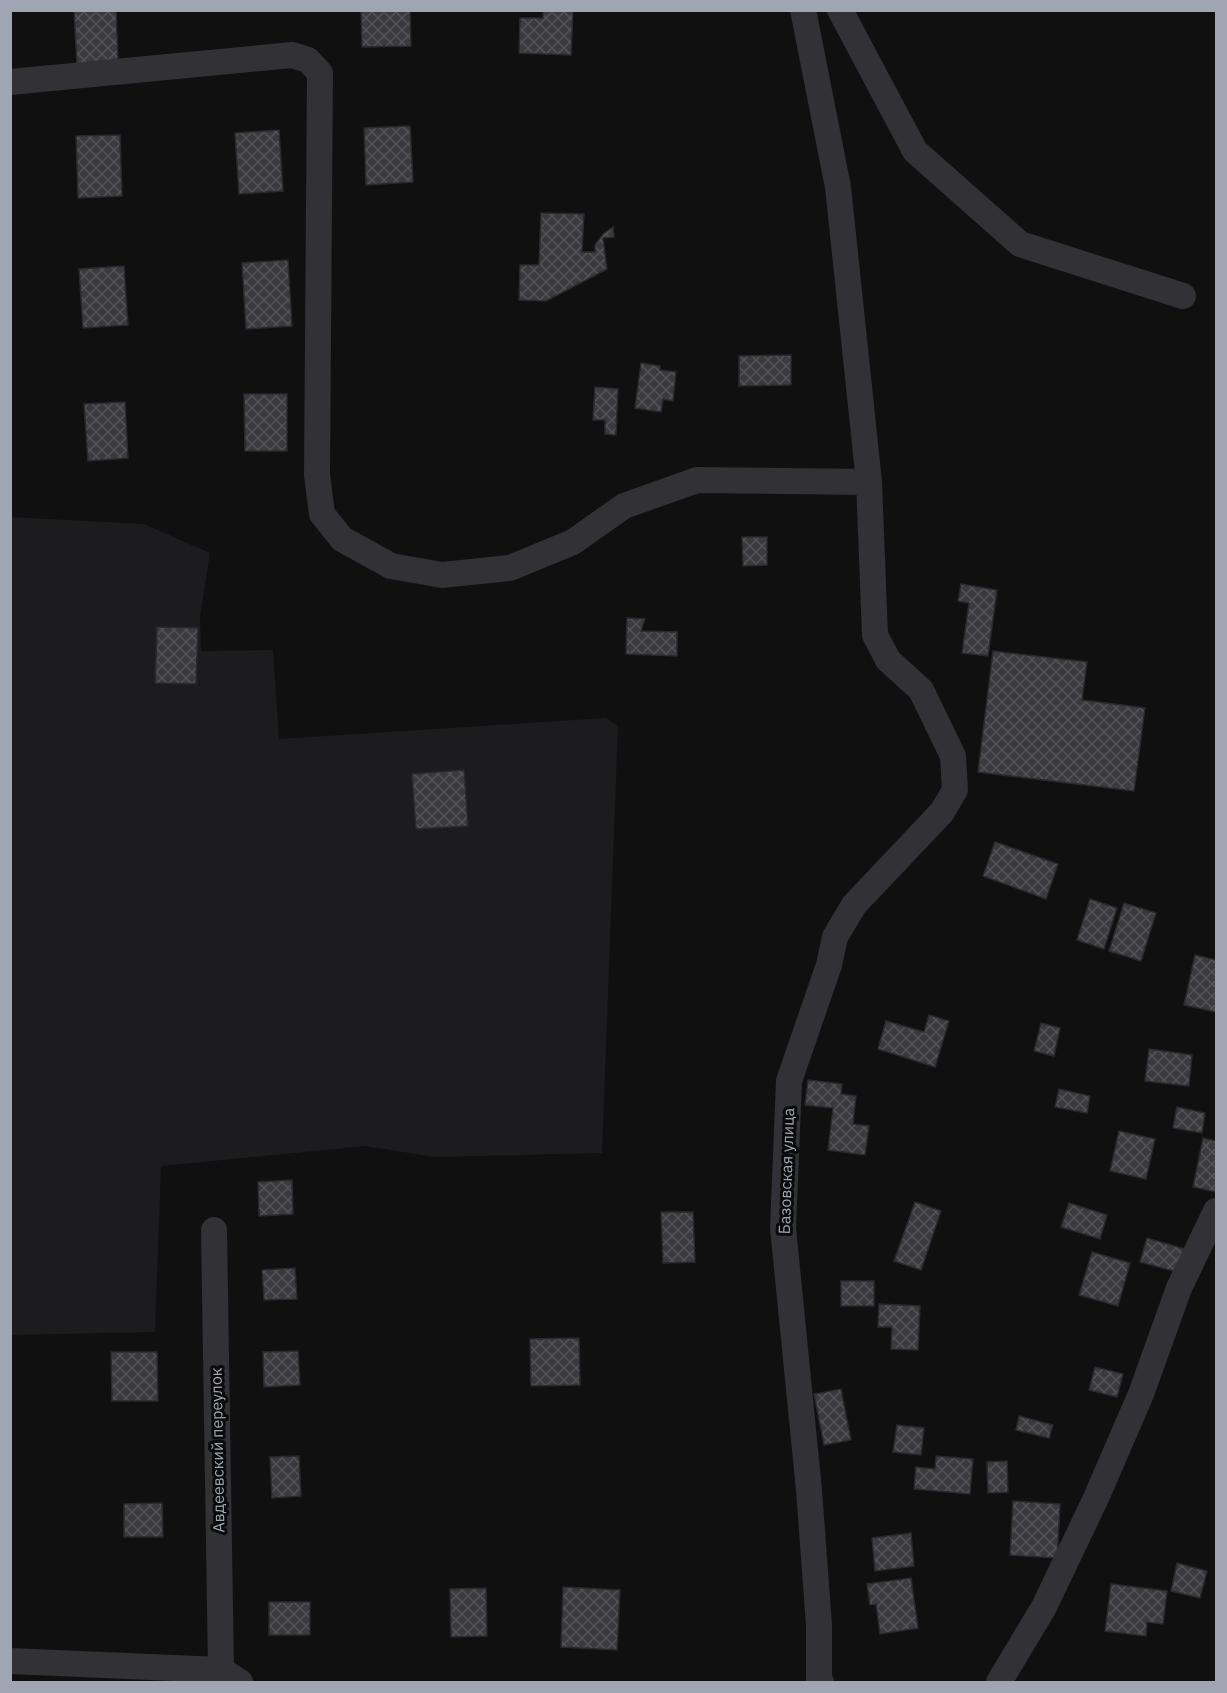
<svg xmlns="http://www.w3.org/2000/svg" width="1227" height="1693" viewBox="0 0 1227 1693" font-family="'IBM Plex Sans',sans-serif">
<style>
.built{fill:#1c1c1e}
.building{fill:url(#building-cross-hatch);stroke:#2a2a2d;stroke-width:1.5}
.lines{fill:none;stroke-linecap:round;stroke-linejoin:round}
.street{stroke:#313136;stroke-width:26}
.labels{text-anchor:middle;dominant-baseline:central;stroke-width:6;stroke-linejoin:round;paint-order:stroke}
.street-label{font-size:16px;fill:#a0a5b3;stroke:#0b0b0c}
</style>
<defs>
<pattern id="building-cross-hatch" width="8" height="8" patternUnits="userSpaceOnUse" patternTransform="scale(1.5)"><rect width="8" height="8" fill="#3a3a3f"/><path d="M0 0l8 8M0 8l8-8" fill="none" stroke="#535458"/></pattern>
</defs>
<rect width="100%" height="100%" fill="#101011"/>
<path class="built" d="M10,517L144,524L210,553L200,616L201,651L273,650L279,739L606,718L618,726L602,1153L435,1157L365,1146L161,1166L155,1332L11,1335Z"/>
<path class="building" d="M74,10H116L118,62L77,64Z
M361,10H410L411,46L362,47Z
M543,10H573L571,55L519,53L520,18H543Z
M410,126L413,182L366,185L364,128Z
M279,130L283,191L239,194L235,133Z
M120,135L122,196L78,198L76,136Z
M541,213L584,214L582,252H595V245L603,234L613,227L614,237L603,238L607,269L546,301L519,300L520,265H539Z
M288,260L292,326L246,329L242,263Z
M124,266L128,325L83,328L79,269Z
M791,355V385L739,386V356Z
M641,363L660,366V370L676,372L673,401L663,399L661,412L635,408Z
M595,387L618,389L616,435L605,434V420H593Z
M244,394H287V451H245Z
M125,402L128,458L88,461L84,404Z
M742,537H767V565L743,566Z
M961,584L997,590L988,656L962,653L969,603L958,601Z
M627,618L645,619L641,631L677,632V656L626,654Z
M157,627L198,628L196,684L155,683Z
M993,651L1087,662L1082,700L1145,708L1134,791L978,772Z
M464,770L468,826L416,829L412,774Z
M995,842L1058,864L1046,899L983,876Z
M1090,899L1117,908L1104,949L1077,940Z
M1124,903L1156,913L1141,961L1109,951Z
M1195,955L1216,960V1012L1184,1005Z
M929,1015L949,1021L935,1067L878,1049L886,1021L924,1032Z
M1041,1023L1060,1028L1054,1056L1034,1051Z
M1149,1049L1192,1055L1189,1086L1145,1081Z
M808,1080L842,1084L841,1094L856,1096L853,1124L869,1126L865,1155L828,1150L833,1108L805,1105Z
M1059,1089L1090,1096L1087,1113L1055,1107Z
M1177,1107L1205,1113L1202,1133L1173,1128Z
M1119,1131L1155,1139L1146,1179L1110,1171Z
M1203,1138L1216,1141V1192L1193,1187Z
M292,1180L293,1214L259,1216L258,1182Z
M915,1202L941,1211L921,1270L894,1261Z
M1069,1203L1107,1215L1100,1239L1061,1227Z
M661,1212H693L695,1262L663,1263Z
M1147,1238L1188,1250L1181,1273L1140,1262Z
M1092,1252L1130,1263L1118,1306L1079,1295Z
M295,1268L297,1299L264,1300L262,1270Z
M841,1281H874V1306H841Z
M879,1304L920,1306L918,1350L891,1349L892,1327H878Z
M579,1338L580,1385L531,1386L530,1339Z
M298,1351L300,1385L264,1387L263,1352Z
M111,1352H157L158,1401H112Z
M1095,1367L1123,1374L1117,1397L1089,1390Z
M841,1389L851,1440L824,1445L814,1394Z
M1019,1416L1053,1425L1049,1438L1016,1430Z
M897,1425L924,1428L921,1455L893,1452Z
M299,1456L301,1496L272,1498L270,1457Z
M936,1456L973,1459L970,1494L914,1489L916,1467L935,1469Z
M1007,1461L1008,1492L988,1493L987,1462Z
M1013,1501L1060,1504L1057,1558L1010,1555Z
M162,1503L163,1537H124V1504Z
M911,1533L914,1566L875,1571L872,1538Z
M1177,1563L1207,1571L1200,1598L1171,1591Z
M911,1578L918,1628L880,1634L876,1604L870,1605L867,1584Z
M1111,1584L1167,1591L1163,1624L1147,1622L1146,1636L1105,1631Z
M563,1587L620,1590L617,1650L561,1647Z
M486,1588L487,1636L451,1637L450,1589Z
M269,1602H310V1635H269Z"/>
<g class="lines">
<path class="street" d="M840,10L915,151L1020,244L1183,296
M10,82L292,55L308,60L320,73L317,475L322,514L342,539L391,566L442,575L510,568L573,542L624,506L697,480L869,482L838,187L803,10
M214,1230L221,1670
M10,1661L221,1670L240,1682
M821,1682H819V1625L809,1490L783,1228L789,1081L829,965L835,937L854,905L942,812L955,790L953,756L921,690L888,660L875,635L869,482
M999,1682L1044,1607L1096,1498L1141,1394L1179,1288L1216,1211"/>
</g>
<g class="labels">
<g class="street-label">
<text transform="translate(786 1171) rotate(-88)">Базовская улица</text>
<text transform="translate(217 1450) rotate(-91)">Авдеевский переулок</text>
</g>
</g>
<rect width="1227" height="1693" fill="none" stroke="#a0a5b3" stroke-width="24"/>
</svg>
